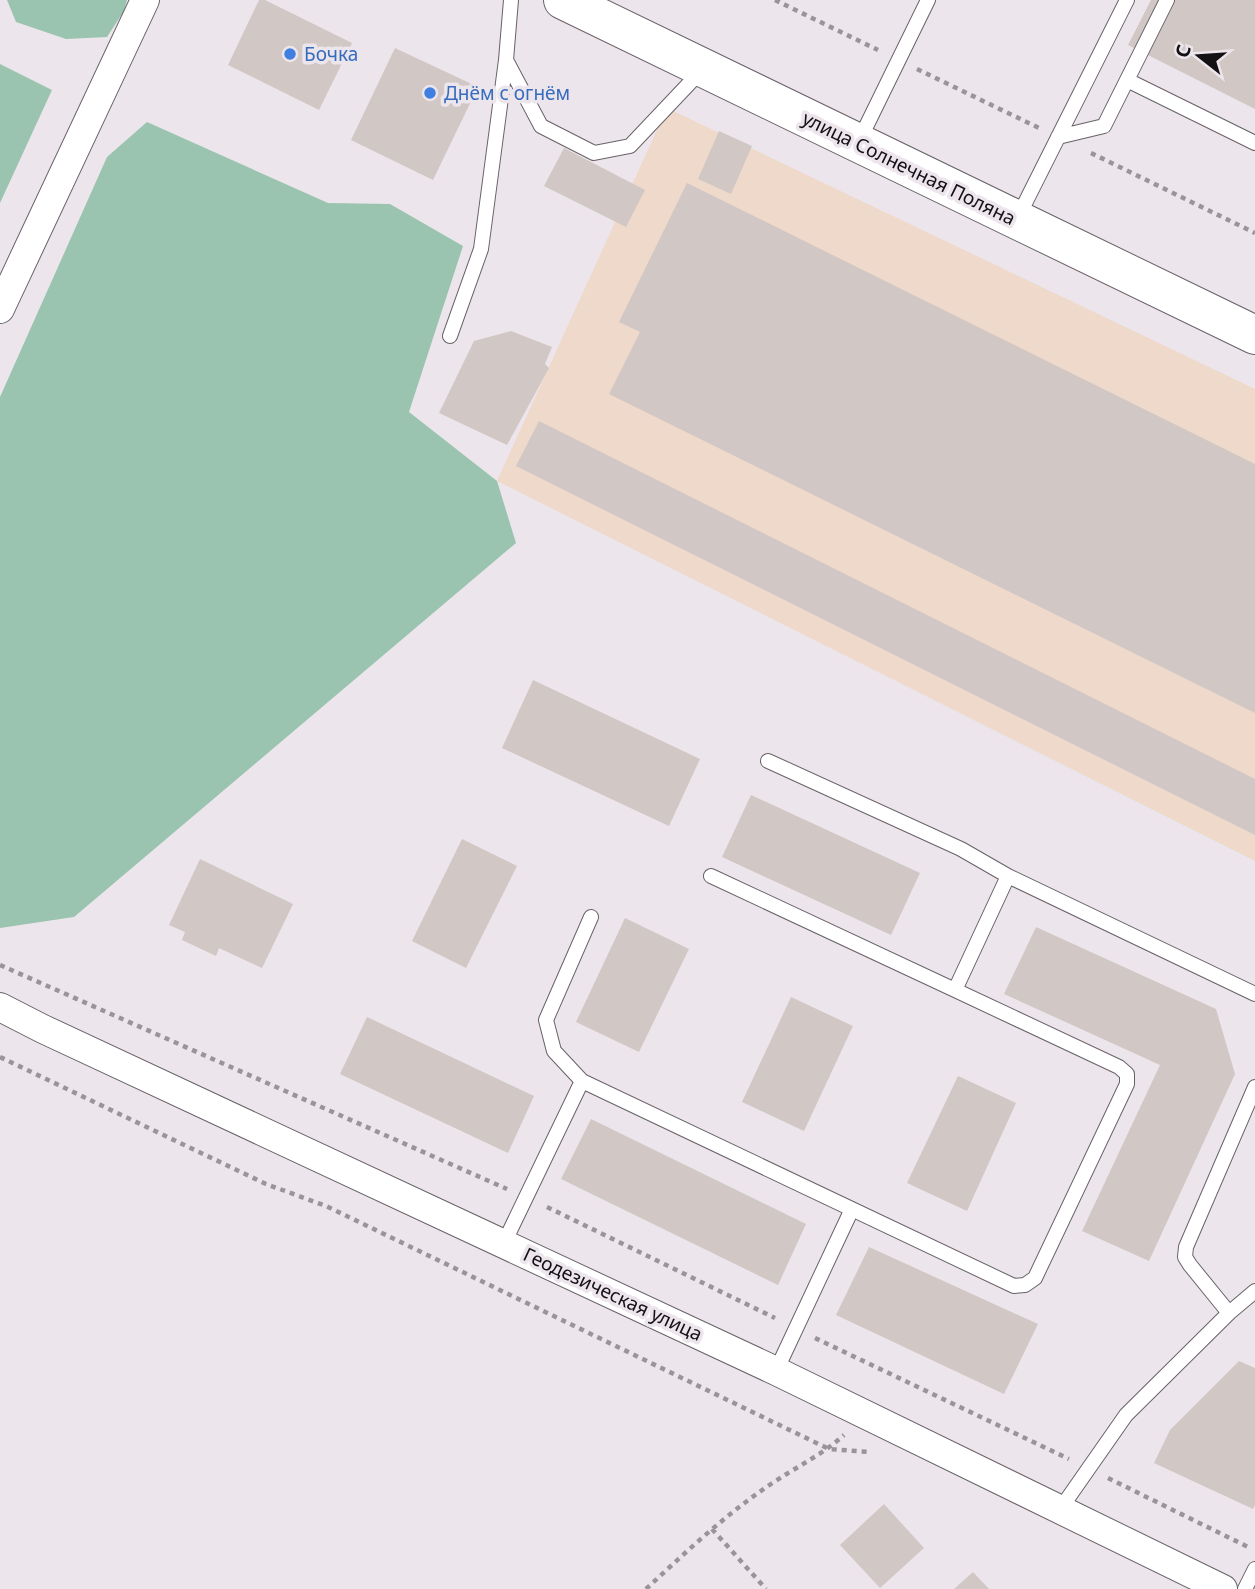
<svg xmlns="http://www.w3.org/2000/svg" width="1255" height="1589" viewBox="0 0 1255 1589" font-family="'Noto Sans',sans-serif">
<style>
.industrial{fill:#eed9cb}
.green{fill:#9ac4af}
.building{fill:#d1c7c4}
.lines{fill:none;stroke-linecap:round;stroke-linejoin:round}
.lane-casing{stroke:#686268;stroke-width:16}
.street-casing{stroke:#686268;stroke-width:30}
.secondary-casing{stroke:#686268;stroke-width:40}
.path{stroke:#9a949a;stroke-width:4.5;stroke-dasharray:5 5;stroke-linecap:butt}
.lane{stroke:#fff;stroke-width:14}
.street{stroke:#fff;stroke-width:28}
.secondary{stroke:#fff;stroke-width:38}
.shop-dot{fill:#3f7fe0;stroke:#ece5ec;stroke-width:2.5}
.labels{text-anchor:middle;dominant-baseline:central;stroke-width:7;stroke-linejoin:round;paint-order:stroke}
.shop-label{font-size:19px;fill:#366cbe;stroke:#ece5ec;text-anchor:start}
.street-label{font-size:19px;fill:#141114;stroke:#ece5ec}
</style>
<rect width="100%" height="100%" fill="#ece5ec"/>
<path class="industrial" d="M667,108L1255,389V861L497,481Z"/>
<path class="green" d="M7,0H127L124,11L107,37L66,39L16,22Z
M0,64L52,90L0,203Z
M147,122L328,203L390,204L463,246L409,412L497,481L516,543L74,917L0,928V397L107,157Z"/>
<path class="building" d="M259,0H265L352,43L319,110L228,65Z
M1151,0H1255V109L1128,45Z
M395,48L478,87L433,180L351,140Z
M719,131L752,146L731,194L698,179Z
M564,148L645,190L626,227L544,186Z
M687,183L1255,464V713L609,394L640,332L619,322Z
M511,331L552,347L545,364L549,368L507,445L439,413L474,341Z
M539,421L1255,779V835L516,466Z
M533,680L700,759L669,826L502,748Z
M751,795L920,873L891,935L722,857Z
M462,839L517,866L466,968L412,941Z
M200,859L293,904L262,968L219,948L216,956L182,940L185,932L169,925Z
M625,918L689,949L639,1052L576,1022Z
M1036,927L1216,1009L1235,1074L1149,1261L1082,1231L1160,1065L1004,994Z
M791,997L853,1026L804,1131L742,1102Z
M367,1017L534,1096L508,1153L340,1074Z
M958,1076L1016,1103L967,1211L907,1183Z
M591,1119L806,1224L778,1285L561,1179Z
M869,1247L1038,1324L1004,1394L836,1315Z
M1239,1361L1255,1368V1505L1253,1509L1154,1463L1170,1430Z
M884,1504L924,1548L880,1588L840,1545Z
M973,1572L989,1589H954Z"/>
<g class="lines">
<g class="lane-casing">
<path id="lane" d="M511,0L506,60L541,126L594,153L630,146L701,71
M1127,80L1255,143
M1058,137L1104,126L1167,0
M858,143L928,0
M1017,219L1127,0
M450,336L481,249L506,60
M768,761L961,849L1008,876L1255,994
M711,876L955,990
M582,1081L554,1051L546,1020L591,917
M504,1243L582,1081L1014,1286L1025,1285L1035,1278L1127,1084V1074L1119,1067L955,990L1008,876
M1229,1313L1255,1291
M776,1371L852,1209
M1061,1508L1126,1415L1229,1313L1190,1265L1185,1257L1186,1247L1255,1087
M1245,1589L1255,1569"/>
</g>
<g class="street-casing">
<path id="street" d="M0,309L145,0
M0,1007L43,1029L776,1371L1223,1589"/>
</g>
<g class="secondary-casing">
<path id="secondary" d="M563,0L1255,335"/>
</g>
<path class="path" d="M775,0L878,50
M917,69L1039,128
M1091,153L1255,233
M0,965L507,1189
M0,1057L266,1184L326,1206L829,1449L870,1452
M547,1207L775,1318
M815,1338L1069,1459
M1108,1478L1248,1547
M712,1529L766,1589
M646,1589C686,1552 726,1514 771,1484C796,1467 822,1455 844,1435"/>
<use href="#lane" class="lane"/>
<use href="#street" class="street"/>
<use href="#secondary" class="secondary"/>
</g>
<g class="shop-dot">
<circle cx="290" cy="54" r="7"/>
<circle cx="430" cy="93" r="7"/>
</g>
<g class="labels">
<g class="shop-label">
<text x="304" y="54">Бочка</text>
<text x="444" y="93">Днём с огнём</text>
</g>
<g class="street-label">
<text transform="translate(909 168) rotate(26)">улица Солнечная Поляна</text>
<text transform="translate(613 1294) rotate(25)">Геодезическая улица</text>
</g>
</g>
<g transform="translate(1199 56) rotate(287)" stroke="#ece5ec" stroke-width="5" paint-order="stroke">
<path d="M0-5L12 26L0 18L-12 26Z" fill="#141114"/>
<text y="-10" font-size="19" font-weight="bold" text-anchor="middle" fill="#141114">С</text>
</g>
</svg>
